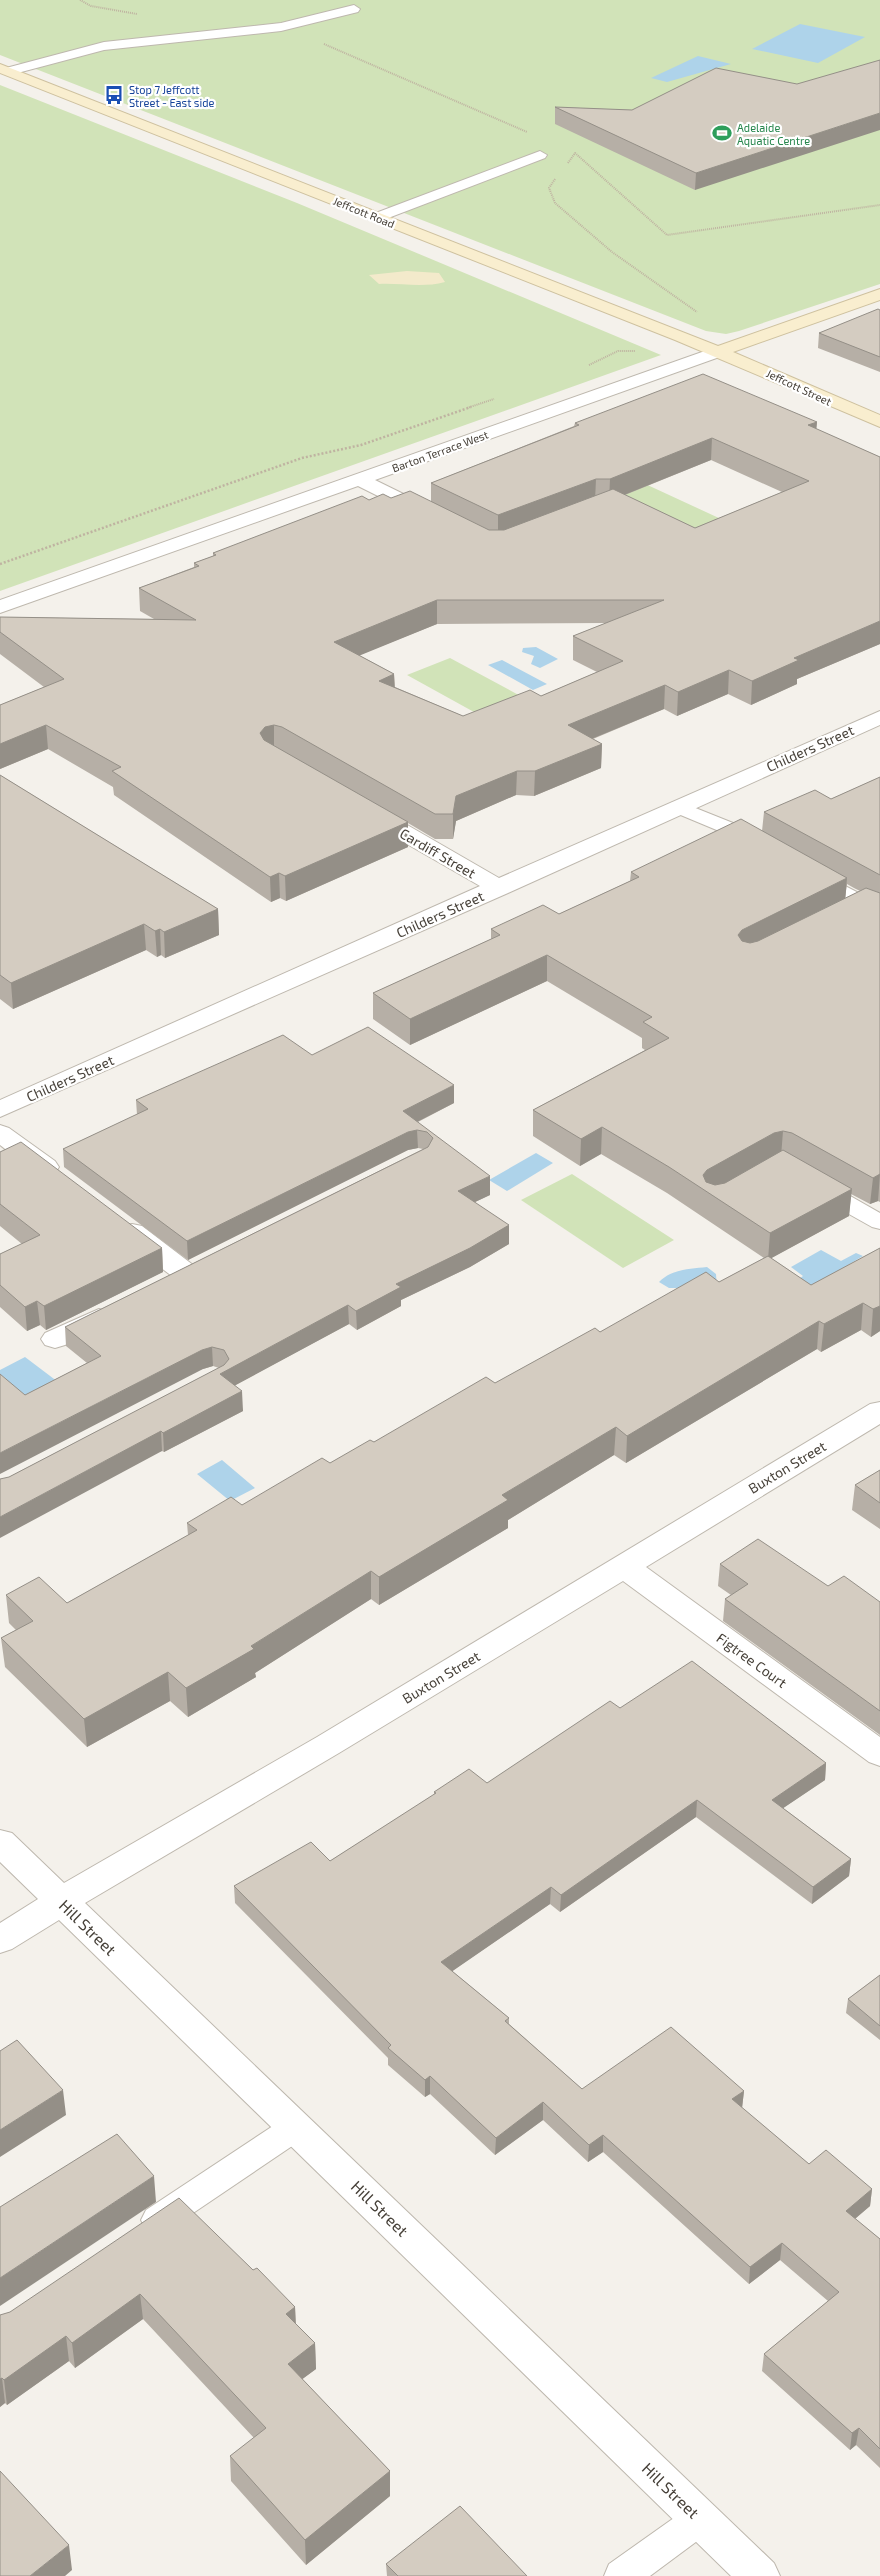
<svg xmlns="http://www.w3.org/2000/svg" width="880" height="2576" viewBox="0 0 880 2576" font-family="'Exo 2',sans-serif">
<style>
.green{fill:#d1e3b8}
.sand{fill:#f3eacb}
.water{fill:#aed3ea}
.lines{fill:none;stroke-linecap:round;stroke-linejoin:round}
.lane-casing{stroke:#beb8ae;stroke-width:2}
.street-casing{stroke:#beb8ae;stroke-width:2}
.secondary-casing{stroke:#cec19f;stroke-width:2}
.path-far1{stroke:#bfb3a1;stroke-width:2;stroke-dasharray:1 1;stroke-linecap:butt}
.path{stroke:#bfb3a1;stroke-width:2.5;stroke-dasharray:2 2;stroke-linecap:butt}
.lane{fill:#fff;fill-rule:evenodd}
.street{fill:#fff;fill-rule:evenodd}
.secondary{fill:#f9eecf;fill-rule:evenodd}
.wall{fill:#b6afa6;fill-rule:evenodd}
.shaded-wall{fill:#948f87}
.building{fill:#d4ccc1;stroke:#948f87;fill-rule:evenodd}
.labels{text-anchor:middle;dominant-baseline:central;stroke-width:4.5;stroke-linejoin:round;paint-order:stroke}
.far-transit-label{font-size:11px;fill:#164399;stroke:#fff;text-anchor:start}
.far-leisure-label{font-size:11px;fill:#27864d;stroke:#fff;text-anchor:start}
.far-street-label{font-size:11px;fill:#474139;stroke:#fff}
.street-label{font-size:14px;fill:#474139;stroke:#fff}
.near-street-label{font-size:16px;fill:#474139;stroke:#fff}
</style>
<rect width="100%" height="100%" fill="#f4f1eb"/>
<path class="green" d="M0,0H880V284L739,331L726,334L706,331L0,55Z
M0,85L297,203L661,355L0,591Z
M641,482L734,525L687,544L593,500Z
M450,658L526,699L483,717L407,675Z
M572,1174L674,1240L623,1268L521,1200Z"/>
<path class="sand" d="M407,271L439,273L445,282C423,288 401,283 379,284L369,275Z"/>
<path class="water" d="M800,24L865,37L818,63L752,49Z
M698,56L731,64L667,82L651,78Z
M536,647L558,659L540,668L531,664L534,656L522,652L523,648Z
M502,660L547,684L533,690L488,665Z
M536,1153L553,1163L507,1191L489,1180Z
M821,1250L841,1261L856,1253L863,1256L805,1291L792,1284L803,1276L791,1267Z
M707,1267L716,1274L717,1288H669L659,1282C672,1269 689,1269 707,1267Z
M25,1357L62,1385L30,1401L0,1377V1370Z
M222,1460L255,1488L230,1501L197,1474Z"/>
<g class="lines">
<g class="lane-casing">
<path id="lane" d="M354,5L360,9L358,12L281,31L104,50L10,75L4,71L6,68L104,42L281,23Z
M540,151L547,155L545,158L383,220H373L371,217L373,214Z
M678,801L733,823L760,838L763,842L760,846H746L719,831L671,811L668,807L671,803Z
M818,872L880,904V918L811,882L808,878L811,874Z
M823,1183L831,1185L880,1213V1229L872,1227L815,1195L812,1190L815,1185Z
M296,2114L307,2118L312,2127L307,2136L168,2230L157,2234L146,2230L141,2220L146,2210L285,2118Z
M700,2503L712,2508L718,2519L712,2530L650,2576H604L609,2564L688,2508Z"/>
</g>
<g class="street-casing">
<path id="street" d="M719,346L725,347L728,351L725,355L375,480L434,509L437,513L434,517H420L358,486L0,613V600Z
M880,711V725L508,893L0,1117V1100L480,886L367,821L364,816L367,811L375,809L383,811L499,878Z
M0,1125L9,1128L55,1161L59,1167L55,1173C34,1178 16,1157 0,1145Z
M132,1224L142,1226L197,1268L201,1274L197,1280L187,1282L177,1280L122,1238L119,1232L122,1226Z
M99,1309L109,1312L113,1318L109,1324L65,1345L55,1348L45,1345L41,1339L45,1333Z
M880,1402V1424L646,1567L880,1737V1766L869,1762L623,1581L339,1753L85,1903L774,2563L780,2576H731L59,1920L12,1949L0,1953V1923L38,1899L0,1862V1830L12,1833L64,1883L317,1737L870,1404Z"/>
</g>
<g class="secondary-casing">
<path id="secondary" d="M0,64L718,346L880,289V300L733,352L880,415V427L675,340L0,73Z"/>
</g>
<path class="path-far1" d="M80,0L91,6L137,14
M324,44L527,132
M568,163L575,153L667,235L880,205
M555,179L549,188L555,203L612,252L697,312
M589,365L618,351H635
M467,408L494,399"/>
<path class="path" d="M0,564L302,458L361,445L471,407"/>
<use href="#lane" class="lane"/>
<use href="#street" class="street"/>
<use href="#secondary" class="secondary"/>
</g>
<path class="wall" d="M797,84L695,190L555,124V107L632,110Z
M880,310V372L818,348L819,333Z
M817,422L816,429L880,457V644L797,679V684L751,705L728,694L677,716L664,709L593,739L602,744L601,768L534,796L516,795L456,821L453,839H435L408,823V847L286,901L280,898L271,902L114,795L113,787L48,749L0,769V705L44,687L0,654V617L154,619L140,611L139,588L194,567V563L213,556V553L369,500L391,498L431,502V483L574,426L575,423ZM711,460L782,492L695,528L625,495ZM606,623L573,636V660L597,672L541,696L463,716L395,687L394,674L359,655L437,624Z
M0,775L218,909L219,935L165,958L161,955L157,957L146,950L13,1009L0,999Z
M880,777V1202L878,1201L870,1204L851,1194L849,1216L771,1258L811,1285L880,1248V1331L871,1337L861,1330L821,1352L817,1349L626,1463L614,1455L508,1520V1528L379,1605L371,1599L255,1673L256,1677L188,1717L170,1701L87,1747L5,1667L1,1638L16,1630L9,1623L6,1595L67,1603L188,1535L187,1523L242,1505L374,1442L600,1332L719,1282L764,1258L667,1193L601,1154L580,1166L533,1136V1110L645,1050L642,1048V1038L547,981L410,1045L373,1019V993L491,939V929L559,914L630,881L631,872L762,831L764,812L831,799ZM847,884L854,888L860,891L845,898Z
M312,1055L454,1103L418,1122L490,1195L475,1202L509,1244L470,1267L401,1300V1306L357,1330L349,1324L235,1385L243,1411L164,1452L162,1451L9,1477L219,1368L213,1366L203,1369L25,1395L87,1363L66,1346L65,1327L423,1149L418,1148L408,1150L188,1260L64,1167L63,1149L137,1115L136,1100Z
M0,1152L162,1248L163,1272L46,1330L40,1325L27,1331L0,1307V1254L22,1244L0,1226Z
M880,1470V1529L852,1510L855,1485Z
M720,1564L828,1586L880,1602V1735L723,1621L725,1599L731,1595L718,1586Z
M620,1708L826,1763L825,1780L783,1808L851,1859L849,1876L812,1904L696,1817L560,1912L550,1904L452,1971L509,2018V2024L582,2089L744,2091L742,2108L809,2164L872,2189L870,2206L855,2219L880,2239V2468L856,2445L850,2450L762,2371L764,2354L828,2301L780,2260L749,2284L603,2152L588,2162L543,2120L495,2155L430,2094L425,2097L388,2065V2058L235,1903L234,1886L330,1861L434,1795V1792L487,1783Z
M880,1975V2040L846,2013L848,1999Z
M253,2270L295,2307L296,2324L315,2343L316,2369L302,2379L390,2471V2496L306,2565L231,2481L230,2456L254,2438L143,2319L75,2368L69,2361L7,2405L5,2403L0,2407V2315Z
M386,2564L527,2576H387Z"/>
<path class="shaded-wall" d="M880,113V130L695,190L696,173Z
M817,422L815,444L808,425Z
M712,438L711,460L609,501L610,479Z
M596,479L595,501L498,538V515Z
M437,600V624L334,666V642Z
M880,621V644L797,679V684L751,705L752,681L794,658Z
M729,670L728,694L677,716L678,692Z
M394,674L395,698L379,681Z
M665,685L664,709L567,749L568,725Z
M46,725L48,749L0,769V744Z
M274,725V749L261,757L260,733L265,727Z
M602,744L601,768L534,796L535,771Z
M517,771L516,795L456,821L453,839V814L456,796Z
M408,822V847L286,901L285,876Z
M279,873L280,898L271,902L270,877Z
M847,878L845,903L740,955L738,935L742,930Z
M218,909L219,935L165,958L164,932Z
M144,924L146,950L13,1009L11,983Z
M160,929L161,955L157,957L155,931Z
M547,955V981L410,1045V1019Z
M454,1085V1103L403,1129V1111Z
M602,1127L601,1154L580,1166L581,1139Z
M417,1130L418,1148L408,1150L188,1260L187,1241L408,1132Z
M783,1131L781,1157L710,1194L703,1175L707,1170L774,1133Z
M880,1174L878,1201L870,1204L873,1178Z
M490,1176V1195L458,1210V1191Z
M852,1189L849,1216L768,1260L770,1233Z
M509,1225V1244L470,1267L401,1300V1306L357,1330L356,1311L396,1284Z
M162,1248L163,1272L46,1330L44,1306Z
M37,1301L40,1325L27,1331L25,1307Z
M863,1303L861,1330L821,1352L824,1324Z
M348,1305L349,1324L221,1393L220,1374Z
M880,1306V1331L871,1337L873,1309Z
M819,1321L817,1349L626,1463L627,1436Z
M212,1347L213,1366L203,1369L0,1474V1453L202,1350Z
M242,1391L243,1411L164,1452L163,1433Z
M616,1427L614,1455L508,1520V1528L379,1605V1577L502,1495Z
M161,1431L162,1451L0,1538V1517Z
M371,1571V1599L255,1673L256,1677L188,1717L186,1688L251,1646Z
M168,1672L170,1701L87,1747L84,1719Z
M826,1763L825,1780L770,1817L772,1800Z
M697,1800L696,1817L560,1912L561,1895Z
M851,1859L849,1876L812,1904L813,1887Z
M551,1887L550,1904L441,1979V1962Z
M430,2076V2094L425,2097V2080Z
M63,2090L66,2115L0,2157V2130Z
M744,2091L742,2108L732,2099Z
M543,2102V2120L495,2155L496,2138Z
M603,2135V2152L588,2162L589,2145Z
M154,2176L156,2202L0,2306V2278Z
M872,2189L870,2206L844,2228L846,2211Z
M782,2243L780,2260L749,2284L750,2267Z
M140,2294L143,2319L75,2368L72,2343Z
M295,2307L296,2333L286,2314Z
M66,2336L69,2361L7,2405L4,2380Z
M315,2343L316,2369L289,2389L288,2364Z
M2,2378L5,2403L0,2407V2379Z
M859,2428L856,2445L850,2450L852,2433Z
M390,2471V2496L306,2565L305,2540Z
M69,2545L72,2570L65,2576H30Z"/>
<path class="building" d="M880,60V113L696,173L555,107L632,110L716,68L797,84Z
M878,309L880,310V357L819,333Z
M703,374L817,422L808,425L880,457V621L794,658L799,660L752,681L729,670L678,692L665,685L568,725L602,744L535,771H517L456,796L453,814H435L282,727L274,725L265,727L260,733L264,740L408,822L285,876L279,873L270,877L112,771L121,767L46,725L0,744V705L64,679L0,632V617L196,620L139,588L199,566L194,563L216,555L213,553L362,496L369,500L383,494L391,498L410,491L489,530H504L613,489L695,528L809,481L712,438L610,479H596L498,515L431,483L579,425L575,423ZM437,600H664L573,636L623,661L541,696L530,690L463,716L379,681L394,674L334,642Z
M0,775L218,909L164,932L160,929L155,931L144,924L11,983L0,975Z
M880,777V875L764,812L815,790L831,799Z
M741,819L847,878L742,930L738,935L742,941L750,943L758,941L866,888L880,893V1174L873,1178L792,1133L783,1131L774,1133L707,1170L703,1175L706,1182L715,1185L725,1183L783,1150L852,1189L770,1233L669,1167L602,1127L581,1139L533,1110L669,1038L643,1022L652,1017L547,955L410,1019L373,993L500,935L491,929L543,905L559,914L639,877L631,872Z
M368,1027L454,1085L403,1111L490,1176L458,1191L509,1225L470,1248L396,1284L401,1287L356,1311L348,1305L220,1374L242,1391L163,1433L161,1431L0,1517V1479L9,1477L224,1365L229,1359L224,1350L212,1347L202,1350L0,1453V1374L25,1395L101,1356L65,1327L428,1147L433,1138L427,1132L417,1130L408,1132L187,1241L63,1149L148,1109L136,1100L283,1035L312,1055Z
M21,1142L162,1248L44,1306L37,1301L25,1307L0,1285V1254L40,1235L0,1204V1152Z
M880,1248V1306L873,1309L863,1303L824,1324L819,1321L627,1436L616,1427L502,1495L508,1500L379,1577L371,1571L251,1646L254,1649L186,1688L168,1672L84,1719L1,1638L33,1621L6,1595L39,1577L67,1603L197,1530L187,1523L231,1497L242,1505L322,1458L330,1463L370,1440L374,1442L486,1377L495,1383L595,1328L600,1332L706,1272L719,1282L768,1256L811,1285Z
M880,1470V1503L855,1485Z
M758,1539L828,1586L844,1576L880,1602V1711L725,1599L748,1584L720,1564Z
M692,1661L826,1763L772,1800L851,1859L813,1887L697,1800L561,1895L551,1887L441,1962L509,2018L505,2021L582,2089L671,2027L744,2091L732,2099L809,2164L826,2150L872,2189L846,2211L880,2239V2449L859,2428L852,2433L764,2354L839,2292L782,2243L750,2267L603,2135L589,2145L543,2102L496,2138L430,2076L425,2080L388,2048L391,2045L234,1886L311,1842L330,1861L436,1793L434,1792L469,1769L487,1783L610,1701L620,1708Z
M880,1975V2026L848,1999Z
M17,2040L63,2090L0,2130V2051Z
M117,2134L154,2176L0,2278V2207Z
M179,2198L253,2270L257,2268L295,2307L286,2314L315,2343L288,2364L390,2471L305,2540L230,2456L266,2428L140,2294L72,2343L66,2336L4,2380L2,2378L0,2379V2315L10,2312Z
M0,2471L69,2545L30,2576H0Z
M460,2506L527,2576H398L386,2564Z"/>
<defs>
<g id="bus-bare" transform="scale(1.5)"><path d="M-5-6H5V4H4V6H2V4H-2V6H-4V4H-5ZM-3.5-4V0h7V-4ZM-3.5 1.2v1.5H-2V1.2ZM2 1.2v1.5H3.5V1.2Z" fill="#1a4fb4" stroke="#fff" stroke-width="2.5" paint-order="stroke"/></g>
<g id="stadium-bare" transform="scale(1.5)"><path d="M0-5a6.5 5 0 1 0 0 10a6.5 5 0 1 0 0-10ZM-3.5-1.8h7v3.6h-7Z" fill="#2e9e5b" stroke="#fff" stroke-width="2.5" paint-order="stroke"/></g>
</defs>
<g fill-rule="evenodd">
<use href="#bus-bare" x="114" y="95"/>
<use href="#stadium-bare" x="722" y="133"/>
</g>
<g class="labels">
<g class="far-transit-label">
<text x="129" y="89">Stop 7 Jeffcott<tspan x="129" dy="13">Street - East side</tspan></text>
</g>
<g class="far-leisure-label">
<text x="737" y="127">Adelaide<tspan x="737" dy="13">Aquatic Centre</tspan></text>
</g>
<g class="far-street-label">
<text transform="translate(364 212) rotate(22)">Jeffcott Road</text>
<text transform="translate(799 387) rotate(25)">Jeffcott Street</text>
<text transform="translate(440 451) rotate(-20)">Barton Terrace West</text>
</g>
<g class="street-label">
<text transform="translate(810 748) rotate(-24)">Childers Street</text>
<text transform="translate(438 853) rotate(30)">Cardiff Street</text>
<text transform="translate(440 914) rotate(-24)">Childers Street</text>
<text transform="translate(70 1078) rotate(-24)">Childers Street</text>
<text transform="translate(787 1467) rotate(-31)">Buxton Street</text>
<text transform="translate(752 1660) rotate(36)">Figtree Court</text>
<text transform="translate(441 1677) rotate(-31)">Buxton Street</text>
</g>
<g class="near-street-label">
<text transform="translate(88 1927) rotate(44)">Hill Street</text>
<text transform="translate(380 2208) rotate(44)">Hill Street</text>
<text transform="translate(671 2490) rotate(44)">Hill Street</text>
</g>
</g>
</svg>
